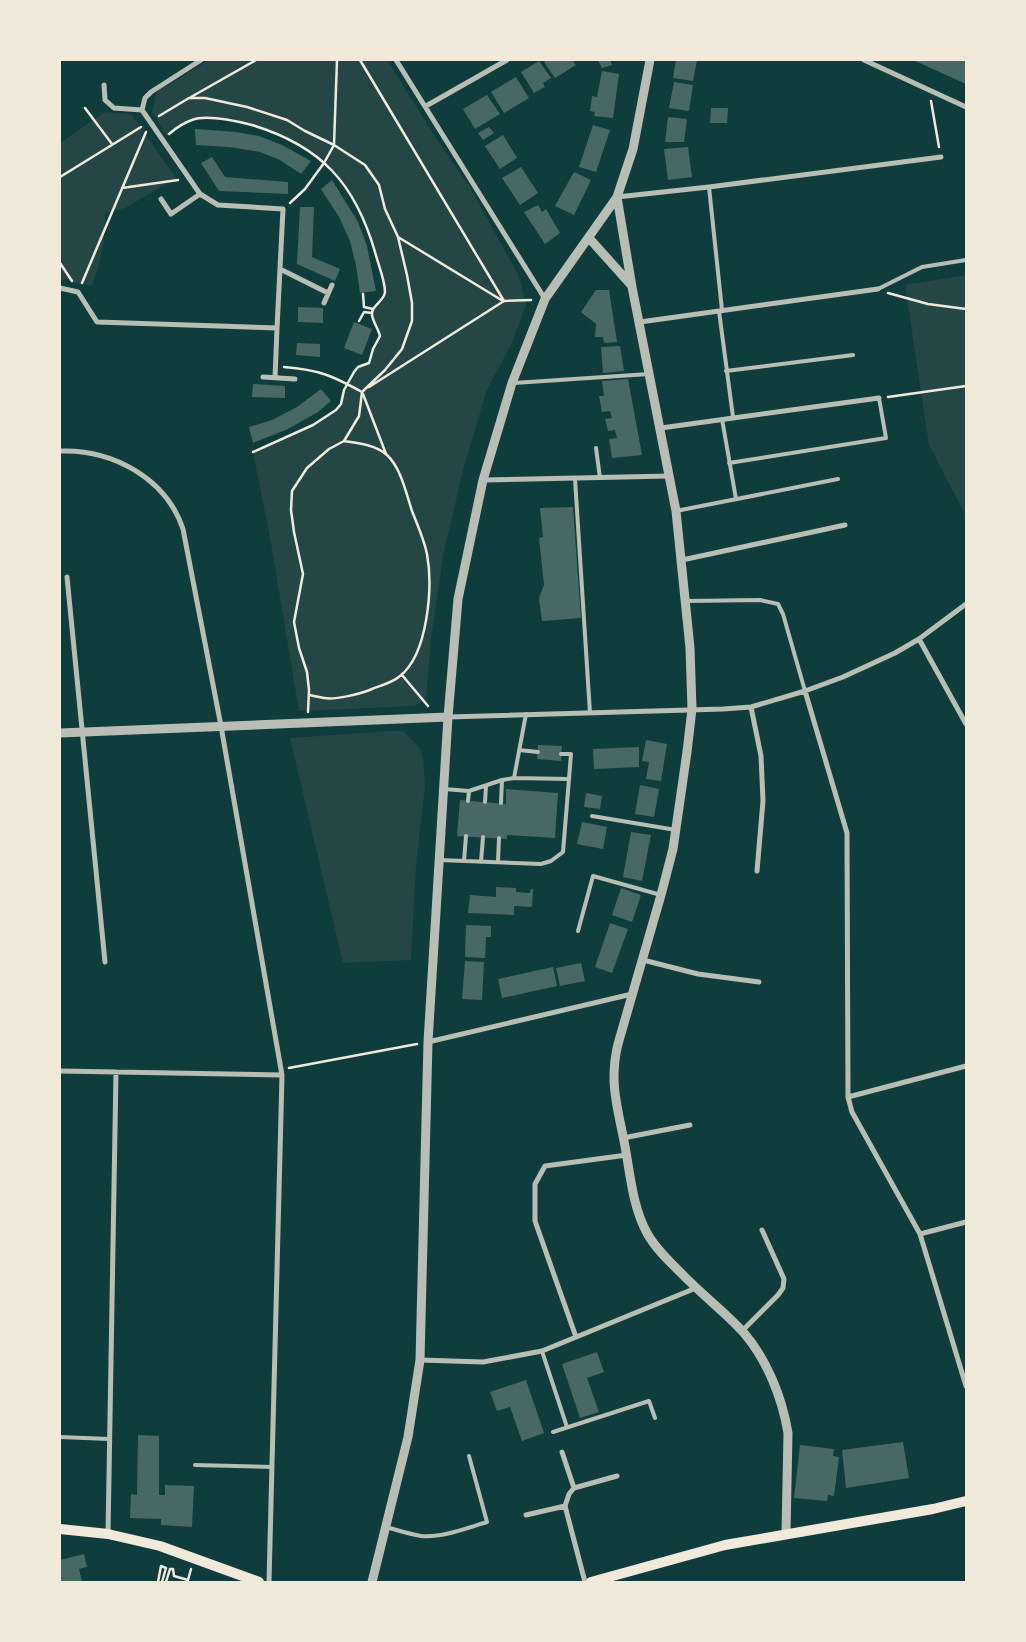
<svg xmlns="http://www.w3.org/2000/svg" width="1026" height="1642" viewBox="0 0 1026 1642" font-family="'DejaVu Sans',sans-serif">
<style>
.green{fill:#244646}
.building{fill:#486865}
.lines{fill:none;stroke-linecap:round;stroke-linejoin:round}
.path{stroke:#f1e9da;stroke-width:2.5}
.service{stroke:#b8beb3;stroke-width:4}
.minor{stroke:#b8beb3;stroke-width:5}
.tertiary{stroke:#b8beb3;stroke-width:9}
.secondary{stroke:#f1e9da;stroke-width:10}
</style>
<rect width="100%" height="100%" fill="#0f3d3e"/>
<path class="green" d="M209,60H387L436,138L469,186L519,276L526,305L512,342L486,392L463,470L443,556L431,639L426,699L415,706L299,711L270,537L253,452L299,432L336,410L341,404L344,390L358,367L369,362L373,349L380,336L374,324L372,310L380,302L385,291C377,255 366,212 343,181C316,146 266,126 223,120C214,119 202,117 193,119C183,122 175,129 167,136L152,111L157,92Z
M105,112L131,114L176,178L125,208L105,213C105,241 102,259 92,285L77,284L66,279L60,280V143Z
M966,275V516L929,445L905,285Z
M390,731H403L419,747L423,759L425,786L416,865L411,960L343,963L290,738Z"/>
<path class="building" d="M547,60H572L576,65L555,78L544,62Z
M598,60H610L612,65L602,68Z
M676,60H697L693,81L673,78Z
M913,60H961L966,62V84Z
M539,61L551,78L543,83L545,87L534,93L521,72Z
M602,71L619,74L613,118L594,116L595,112L590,111L592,96L597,97Z
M516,77L529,98L504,113L491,92Z
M674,82L693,85L689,111L669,108Z
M487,95L500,114L475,129L463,109Z
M711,108H728L727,123H710Z
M668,117L687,119L684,142H665Z
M593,125L610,130L596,172L579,167Z
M489,127L494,133L483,140L478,133Z
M195,129L236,132L259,136L282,145L311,161L301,174L280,160L260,152L229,147L196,145Z
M503,135L517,158L500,169L485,146Z
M688,147L692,177L668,180L664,149Z
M212,157L225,177L288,182V194L219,191L201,163Z
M521,167L538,193L520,205L502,178Z
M574,172L591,180L574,215L555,206Z
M332,180L358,222L367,246L376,291L360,293L356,265L350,241L339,217L321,189Z
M538,205L542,212L546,209L560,233L545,244L524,212Z
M300,207H314L312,257L340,269L335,281L297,264Z
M596,290H609L617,342L604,343L603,337H595L596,324L581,312Z
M298,307L323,308V323L298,322Z
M354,322L372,329L362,355L344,348Z
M297,343L320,344V357L296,355Z
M620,346L624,371L603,373L601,347Z
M628,379L642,455L612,458L609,439L617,438L615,430L608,431L605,419L612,418L610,411L602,412L599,396H604L602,381Z
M253,384L285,386V398L252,397Z
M321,389L331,401L318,412L288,429L253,443L249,427L272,420L297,407Z
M573,507L581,618L542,621L539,598L544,585L539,538L543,537L540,508Z
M646,740L667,744L661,781L646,779L649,762L642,761Z
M538,745L562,746L561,761L537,759Z
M639,747V767L594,769L593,749Z
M640,785L659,789L654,817L635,814Z
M506,789L558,793L555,838L507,835V839L457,836L460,800L506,804Z
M586,793L602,796L600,809L584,807Z
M582,822L607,827L603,849L577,844Z
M631,832L651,835L642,881L623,877Z
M496,887L516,888V892L530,893L531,889H533L532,907L514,906V915L468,913L470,895L496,897Z
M621,888L641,895L632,922L612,915Z
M610,923L628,929L612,973L595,967Z
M466,925L491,926V937H486L485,958L465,957Z
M465,961L484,962L482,1000L462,999Z
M581,963L585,981L560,986L556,968Z
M553,967L557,986L502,998L498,979Z
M597,1352L604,1372L587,1378L599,1412L580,1418L562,1364Z
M526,1380L544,1433L522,1441L510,1407L497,1411L490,1392Z
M138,1435L159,1436V1495H165V1485L194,1486L192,1527L161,1525V1519L130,1518L131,1494L137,1495Z
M903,1442L909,1478L846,1488L842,1450Z
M800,1445L834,1449L833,1456L839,1457L834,1496L828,1495L827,1501L794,1498Z
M84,1554L87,1567L79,1569L82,1582H60V1560Z"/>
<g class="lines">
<path class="path" d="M360,60L504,301
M191,97L256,60
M931,101L939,147
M85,108L112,144
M159,116L189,98H205L247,107L287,120L305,131L334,145L365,165L379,185L385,209L398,237L407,275L412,303V321L402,349L385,370L362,392
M169,134C176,128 183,123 192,120C207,114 236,121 252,125C321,146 355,183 375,252C378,264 385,280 385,292C384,302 371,305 372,315C373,322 378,328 380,336L373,349L369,363L358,367L354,372L344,390L341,404L336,410L313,425L253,452
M60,177L141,127
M122,188L178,180
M290,203L305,189L324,163L334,145L337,60
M398,237L503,301
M60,263L72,281
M82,283L146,132
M888,293L928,304L966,309
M363,294L364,307L373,309
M359,321L364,312L372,313
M284,367C319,370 331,375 362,392L359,416L344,441L329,449L307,468L292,491L291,510L294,532L303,574L294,622L299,648L307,672L309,690L308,712
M369,387L504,301L531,300
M363,394L386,454
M888,397L966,386
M402,675L428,706
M309,695C314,696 319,697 324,698C335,700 361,694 372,689C382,685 392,683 400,676C428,654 433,587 427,554C424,539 417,524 412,511C406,493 401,468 387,455C376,445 359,443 344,441
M289,1068L417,1044
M158,1582L161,1566L166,1568L162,1582
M166,1582L170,1569H173L174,1576L188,1580L191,1569"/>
<path class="service" d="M709,187L722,310
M878,289L922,267L966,260
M719,311L733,417
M726,371L853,355
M514,383L649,374
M722,419L736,499
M596,448L600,478
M729,463L886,438L879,398
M575,479L590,713
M676,511L838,479
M686,601L760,600L778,604L783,614L805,691
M519,750L538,752
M561,754H571L569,779
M514,778L526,714
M468,801L469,791
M485,802L486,786
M501,803L502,780
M592,816L676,830
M439,860L541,864L551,861L563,852L569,779L514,778L502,780L469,791L444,789
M464,861L466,836
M481,862L483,837
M498,862L499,838
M578,931L593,876L661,895
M542,1351L567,1427
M553,1432L649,1401L655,1418
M60,1437L109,1439
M195,1465L272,1467
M386,1527C397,1530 409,1534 421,1536C442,1538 467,1528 487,1522L469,1456"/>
<path class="minor" d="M396,60L545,299
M864,60L966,107
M104,85L105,100L114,108L142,110
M426,106L507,60
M142,110L145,98L151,92L201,60
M617,197L709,187L941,157
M161,199L171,214L200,194
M280,269L328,293
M60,288L78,292L97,322L277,328L283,209L218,205L200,194L142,110
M324,303L332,285
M640,322L878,289
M263,377L295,379
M275,378L277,328
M661,428L879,398
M60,451C112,449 166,478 183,529L221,726L282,1075L269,1582
M483,480L669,476
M682,560L845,525
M67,577L105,962
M919,639L966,724
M805,691L847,833L848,1097L852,1112L920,1234L966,1386
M751,707L761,756L763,801L757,871
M448,717L723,709L751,707L805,691L843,677L895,653L919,639L966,604
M643,960L698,974L759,982
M428,1042L632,994
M60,1071L282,1075
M848,1097L966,1066
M623,1138L690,1125
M920,1234L966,1222
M742,1331L778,1295L783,1288L784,1279L762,1230
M576,1337L535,1221V1184L545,1166L627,1155
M420,1360L483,1362L542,1351L696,1288
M562,1452L574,1488L569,1494L565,1506L585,1582
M574,1488L617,1476
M526,1515L565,1506
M108,1534L116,1072"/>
<path class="tertiary" d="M617,197L632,287L676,511L690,648L692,709L687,752L673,849L661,895L618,1044C609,1081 617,1105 624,1141C630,1171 632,1206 647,1233C655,1248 669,1261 681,1273C701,1294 725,1312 744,1333C767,1360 782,1397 788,1433L786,1533
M589,238L632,286
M60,733L448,717
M372,1582L408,1437L420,1360L428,1042L448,717L458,599L483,480L512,383L545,299L617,197L633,149L650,60"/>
<path class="secondary" d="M60,1529L108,1534L160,1546L259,1582
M591,1582L725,1545L933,1509L966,1501"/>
</g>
<rect width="1026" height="1642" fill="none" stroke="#f1e9da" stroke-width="122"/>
</svg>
